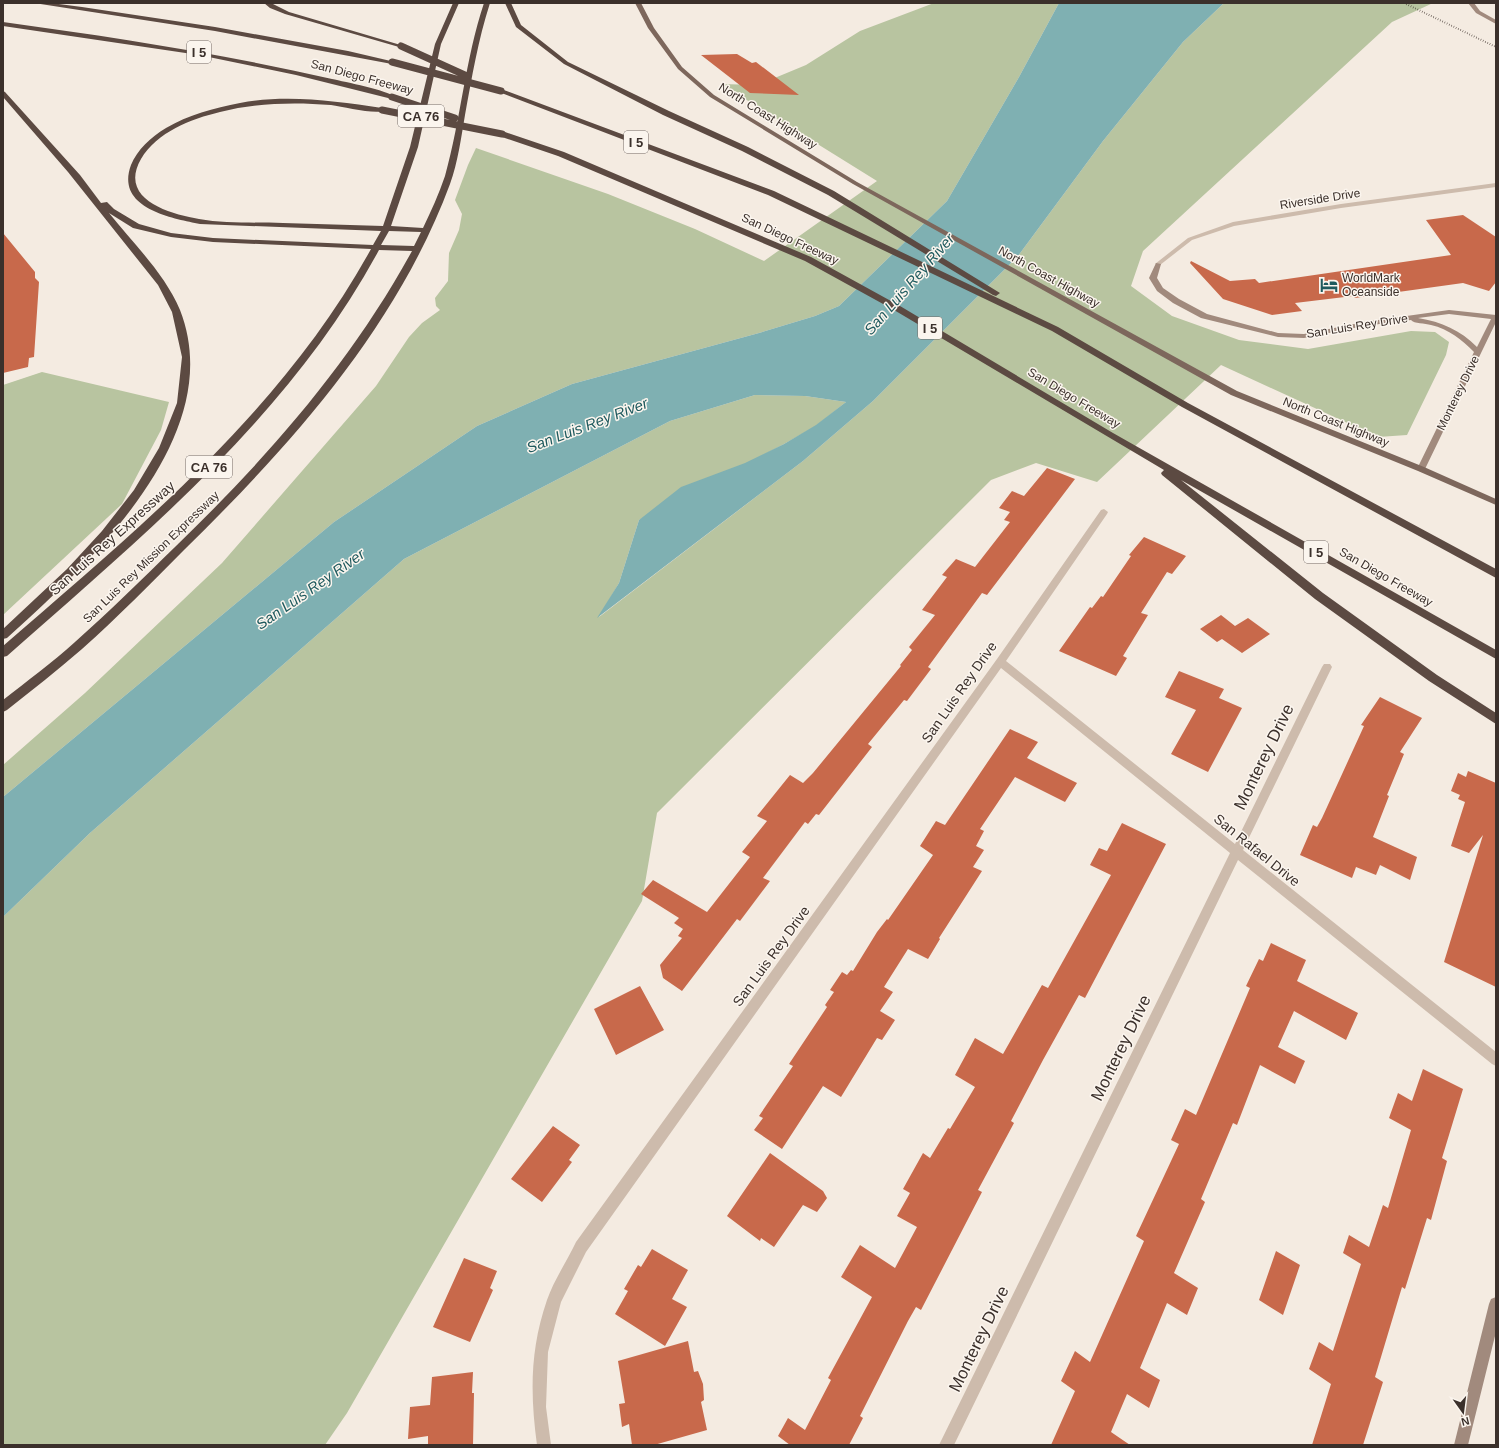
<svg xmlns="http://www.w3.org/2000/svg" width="1499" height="1448" viewBox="0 0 1499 1448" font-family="Arial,sans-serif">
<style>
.green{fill:#b8c4a0}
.water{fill:#7fb0b2}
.building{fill:#c8694b}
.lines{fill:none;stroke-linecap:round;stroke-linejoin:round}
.street{fill:#cdbbac;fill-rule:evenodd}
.secondary{fill:#a18a7d;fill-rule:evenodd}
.primary{fill:#7d675c;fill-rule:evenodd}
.highway{fill:#5c4a42;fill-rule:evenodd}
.rail{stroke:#3b302b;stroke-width:2;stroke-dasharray:0.5 2;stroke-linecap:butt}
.highway-bridge{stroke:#5c4a42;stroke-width:7}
.labels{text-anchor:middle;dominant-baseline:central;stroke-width:3;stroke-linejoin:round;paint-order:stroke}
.far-street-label{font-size:12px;fill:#3b302b;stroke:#fbf5ee}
.far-poi-label{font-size:12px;fill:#3b302b;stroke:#fbf5ee;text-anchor:start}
.shield{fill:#fbf5ee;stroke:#756b66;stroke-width:1}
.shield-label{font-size:13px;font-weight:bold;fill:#3b302b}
.street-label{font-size:14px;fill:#3b302b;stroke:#fbf5ee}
.water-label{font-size:15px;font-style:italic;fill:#1f5a5e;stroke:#fbf5ee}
.near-street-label{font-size:17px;fill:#3b302b;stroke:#fbf5ee}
</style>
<rect width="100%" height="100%" fill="#f4ebe1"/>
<path class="green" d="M934,3H1059L1019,77L947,201L839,306L815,316L759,333L572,384L477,426L334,522L3,797V765L85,693L222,563L376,386L409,337L422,323L440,310L436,306L435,298L448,281L449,253L459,230L462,214L455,200L468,165L476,148L608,194L695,229L764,261L877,181L721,84L758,85L806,65L860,31Z
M1224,3H1433L1392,22L1143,251L1131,286L1172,316L1239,340L1308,349L1411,331L1435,332L1449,342L1446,355L1407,435L1378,437L1221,365L1097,482L1036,463L991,480L657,813L642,901L347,1413L325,1445H3V917L90,833L404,559L670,421L755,395L805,396L846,402L816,426L784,444L639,520L619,583L599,617L803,461L873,401L1018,256L1103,141L1183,42Z
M42,372L169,402L161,430L122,504L3,615V385Z"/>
<path class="water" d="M1059,3H1224L1183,42L1103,141L1018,256L873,401L803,461L597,618L619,583L639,520L681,487L745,463L784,444L816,425L846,402L805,396L755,395L670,421L404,559L90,833L3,917V797L334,522L477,426L572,384L759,333L815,316L839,306L947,201L1019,77Z"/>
<path class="building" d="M737,54L752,63L756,62L799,95L750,93L701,55Z
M1463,215L1496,237V282L1489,291L1463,283L1355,298L1353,296L1295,303L1302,311L1272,315L1223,299L1190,263L1191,261L1230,281L1255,279L1259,283L1451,255L1426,220Z
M3,233L35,272V278L39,282L34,357L29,358L28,367L3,373Z
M1047,468L1075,479L987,595L982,593L928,667L931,669L907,701L904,700L868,744L872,747L819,815L816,814L808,824L805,822L763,878L770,881L740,921L737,919L682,991L663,978L660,965L682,938L678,936L683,929L674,923L679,918L641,894L653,880L707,912L750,857L742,852L767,821L757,816L790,775L803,783L813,773L901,666L900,665L912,650L909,647L935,615L922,610L947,577L942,575L956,559L975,567L1010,522L1004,520L1010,512L999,508L1012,491L1024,496Z
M1144,537L1186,556L1172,574L1167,572L1141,613L1148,615L1123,656L1127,658L1116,676L1059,651L1090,607L1092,608L1101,596L1103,597L1131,556L1129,555Z
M1221,615L1235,626L1248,618L1270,634L1242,653L1222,639L1217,642L1200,629Z
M1179,671L1224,689L1219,698L1242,708L1208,772L1171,754L1196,710L1165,697Z
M1380,697L1422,718L1400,752L1404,754L1387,795L1389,796L1373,837L1417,857L1410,880L1380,865L1376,875L1356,867L1352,878L1300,855L1313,825L1317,827L1322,818L1364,726L1361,725Z
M1010,729L1038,742L1027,758L1077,783L1065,802L1015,777L980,829L984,831L976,846L984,850L973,867L982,871L939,938L940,939L928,959L908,949L884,987L893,992L880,1011L895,1020L882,1040L877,1038L841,1097L823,1086L782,1149L754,1130L763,1118L759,1116L793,1066L789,1064L827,1007L825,1005L834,992L830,990L842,972L847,975L851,970L853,971L877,932L887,919L888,920L933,855L920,846L936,821L945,825Z
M1468,771L1496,783V987L1444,962L1483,835L1469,853L1451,846L1465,802L1458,799L1460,795L1451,791L1458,773L1466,777Z
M1122,823L1166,844L1085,998L1079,995L1043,1060L1011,1121L1014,1123L978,1190L982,1192L921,1310L916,1307L908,1321L860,1416L863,1418L849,1445H790L778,1436L788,1418L805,1430L831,1380L828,1378L872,1297L841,1277L860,1245L895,1268L917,1227L897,1216L910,1193L903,1189L923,1153L930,1158L948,1128L950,1129L975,1087L955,1075L975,1038L1003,1054L1042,985L1048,988L1111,875L1090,865L1099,848L1107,851Z
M1271,943L1306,960L1297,981L1358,1013L1346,1040L1294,1011L1278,1047L1305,1061L1295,1084L1260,1065L1237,1125L1233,1123L1201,1199L1205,1202L1174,1273L1198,1288L1187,1315L1167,1303L1140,1368L1160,1380L1149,1408L1127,1394L1111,1432L1130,1445H1051L1075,1391L1061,1381L1075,1351L1090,1362L1144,1241L1136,1236L1179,1144L1171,1140L1185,1109L1196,1115L1250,988L1246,986L1259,959L1263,961Z
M640,986L664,1030L616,1055L594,1009Z
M1423,1069L1463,1089L1442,1158L1447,1161L1431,1220L1427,1218L1405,1289L1402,1287L1375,1377L1383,1382L1363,1445H1312L1331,1384L1309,1369L1319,1342L1333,1351L1361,1264L1343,1253L1349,1235L1369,1247L1383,1205L1388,1208L1411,1130L1389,1118L1398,1093L1412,1101Z
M553,1126L580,1145L569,1160L572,1162L542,1202L511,1179Z
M770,1153L823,1191L827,1198L817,1212L803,1205L774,1247L761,1238L760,1241L727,1216Z
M652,1249L688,1270L672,1299L687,1307L665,1346L615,1314L628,1291L624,1289L638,1265L641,1267Z
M1276,1251L1300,1265L1283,1315L1259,1300Z
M464,1258L497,1271L490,1288L493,1290L470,1342L433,1327Z
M688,1341L694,1372L698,1371L703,1384L704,1400L701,1402L707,1430L654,1445H632L629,1424L622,1427L619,1404L625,1403L618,1361Z
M473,1372L472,1393H474L473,1445H428V1436L408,1439L410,1407L430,1405L432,1377Z"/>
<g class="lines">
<path class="street" d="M1496,183V187L1341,208L1234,226L1192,240L1160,265L1155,264L1188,238L1233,222L1341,204Z
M1104,509L1108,512L1107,514L1006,661L1235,844L1322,667L1324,664H1330L1332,667L1243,850L1496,1052V1066L1492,1064L1238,860L954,1445H939L1230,853L1001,668L586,1252L561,1302L548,1352L546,1407L551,1445H537C530,1394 530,1349 547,1300C554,1280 567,1261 576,1242L997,659L1101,510Z"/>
<path class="secondary" d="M1468,3H1474L1480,11L1496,20V24L1476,13Z
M1156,263L1161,264L1157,278L1163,288L1179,299L1207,314L1278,333L1304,334L1364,322L1449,310L1496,315V322L1425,469L1421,472L1417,469L1474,352C1462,340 1449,329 1431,325C1425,323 1414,324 1411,320L1364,326L1304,338L1278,337L1201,318L1173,303L1157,291L1149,278ZM1449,314L1491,319L1477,347C1460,330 1442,322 1418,318Z
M1496,1297V1332L1468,1445H1454L1489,1304L1491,1299Z"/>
<path class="primary" d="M635,3H641L654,28L682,67L714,95L857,182L1237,391L1424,467L1496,499V505L1418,471L1231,395L853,184L710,97L678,69L648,28Z"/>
<path class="highway" d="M34,3H51L82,7L215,27L348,51L395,62L392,64L215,31Z
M264,3H271L289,12L404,46L399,47L285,14L270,8Z
M453,3H459L441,44L418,147L391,226L423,228C431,211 439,194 445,176C461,119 465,60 484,3H490C478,40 472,77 465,115C461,138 458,162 450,184C397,327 291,445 184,550C151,583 118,617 82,649C58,670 32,690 7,710L3,712V700C27,681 52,663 75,642C109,612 142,579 175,547C267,458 350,364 412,251L379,250C290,415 145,534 7,656L3,657V646C140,527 282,411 371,249L213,242L171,237L133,228L109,213C133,243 165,274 180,310C229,435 90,563 7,638L3,639V629L67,569L102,531L134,490L159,448L177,403L182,357L172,312L158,285L68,172L3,97V91L5,92L80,175L101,203L107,202L114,209L139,224L171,233L213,238L373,245L381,231L200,224C171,218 115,208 131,165C137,150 151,137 166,128C188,115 214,108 240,103C287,94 335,101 382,108L386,110L384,111C372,114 344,107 331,105C293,102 256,103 220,112C191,119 157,132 141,159C118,199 169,214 199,219C225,224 257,222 283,223C317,224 350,225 383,226L410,147L435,44ZM389,231L421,232L414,246L381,245Z
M505,3H511L521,25L568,62L669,111L748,147L834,191L1000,293L996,296L993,295L828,195L742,151L663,115L564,64L516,27Z
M3,22C113,37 223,54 332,79C345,82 387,90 395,97L392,99L296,75L199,55L3,26Z
M501,89L774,191L1058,327L1188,403L1496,569V578L1182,407L1052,331L768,195L499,92L498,91Z
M499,132H505L564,152L811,257L900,306L1113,433L1496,650V659L1181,480L1323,593L1437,675L1496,713V724L1429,681L1315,599L1162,475L1161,473L1164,470L894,310L805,261L558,156L499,136Z"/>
<path class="rail" d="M1404,3L1496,47"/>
<path class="highway-bridge" d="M401,46L467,76
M392,62L501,91
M392,97L455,118
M382,110L502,134"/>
</g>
<defs>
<g id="hotel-bare" transform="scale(1.38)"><path d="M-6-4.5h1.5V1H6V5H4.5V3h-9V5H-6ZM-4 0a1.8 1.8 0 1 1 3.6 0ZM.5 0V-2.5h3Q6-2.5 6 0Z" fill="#1f5a5e" stroke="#fbf5ee" stroke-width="2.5" paint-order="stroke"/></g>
</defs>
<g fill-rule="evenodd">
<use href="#hotel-bare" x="1329" y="285"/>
</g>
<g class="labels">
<g class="far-street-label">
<text transform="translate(362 77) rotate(15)">San Diego Freeway</text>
<text transform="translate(768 116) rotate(32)">North Coast Highway</text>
<text transform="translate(1320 199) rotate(-9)">Riverside Drive</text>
<text transform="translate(790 239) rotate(25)">San Diego Freeway</text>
<text transform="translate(1049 277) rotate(29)">North Coast Highway</text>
<text transform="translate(1357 326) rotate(-9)">San Luis Rey Drive</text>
<text transform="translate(1458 393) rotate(-64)">Monterey Drive</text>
<text transform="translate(1074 398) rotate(31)">San Diego Freeway</text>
<text transform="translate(1336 422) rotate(22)">North Coast Highway</text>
<text transform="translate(151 557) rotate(-44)">San Luis Rey Mission Expressway</text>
<text transform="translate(1386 577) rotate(30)">San Diego Freeway</text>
</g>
<g class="far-poi-label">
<text x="1342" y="278">WorldMark<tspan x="1342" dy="14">Oceanside</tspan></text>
</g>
<g class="shield">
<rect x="187" y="41" width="24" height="22" rx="3"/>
<rect x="398" y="105" width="46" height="22" rx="3"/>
<rect x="624" y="131" width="24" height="22" rx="3"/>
<rect x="918" y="317" width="24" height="22" rx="3"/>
<rect x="186" y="456" width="46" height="22" rx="3"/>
<rect x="1304" y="541" width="24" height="22" rx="3"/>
</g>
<g class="shield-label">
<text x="199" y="52">I 5</text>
<text x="421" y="116">CA 76</text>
<text x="636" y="142">I 5</text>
<text x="930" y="328">I 5</text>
<text x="209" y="467">CA 76</text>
<text x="1316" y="552">I 5</text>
</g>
<g class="street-label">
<text transform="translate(112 538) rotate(-42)">San Luis Rey Expressway</text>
<text transform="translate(959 692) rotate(-55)">San Luis Rey Drive</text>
<text transform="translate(1257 850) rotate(39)">San Rafael Drive</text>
<text transform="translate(771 956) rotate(-54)">San Luis Rey Drive</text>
</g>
<g class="water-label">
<text transform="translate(909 284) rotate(-49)">San Luis Rey River</text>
<text transform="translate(587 425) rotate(-21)">San Luis Rey River</text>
<text transform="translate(310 589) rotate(-35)">San Luis Rey River</text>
</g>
<g class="near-street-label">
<text transform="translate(1264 757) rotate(-64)">Monterey Drive</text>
<text transform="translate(1121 1048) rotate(-64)">Monterey Drive</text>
<text transform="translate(979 1339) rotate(-64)">Monterey Drive</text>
</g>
</g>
<rect width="1499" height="1448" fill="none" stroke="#3b302b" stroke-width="8"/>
<g transform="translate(1463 1412) rotate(166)" stroke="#fbf5ee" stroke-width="3" paint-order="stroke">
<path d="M0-3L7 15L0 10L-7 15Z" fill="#3b302b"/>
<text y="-6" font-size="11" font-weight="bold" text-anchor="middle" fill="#3b302b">N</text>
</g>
</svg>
